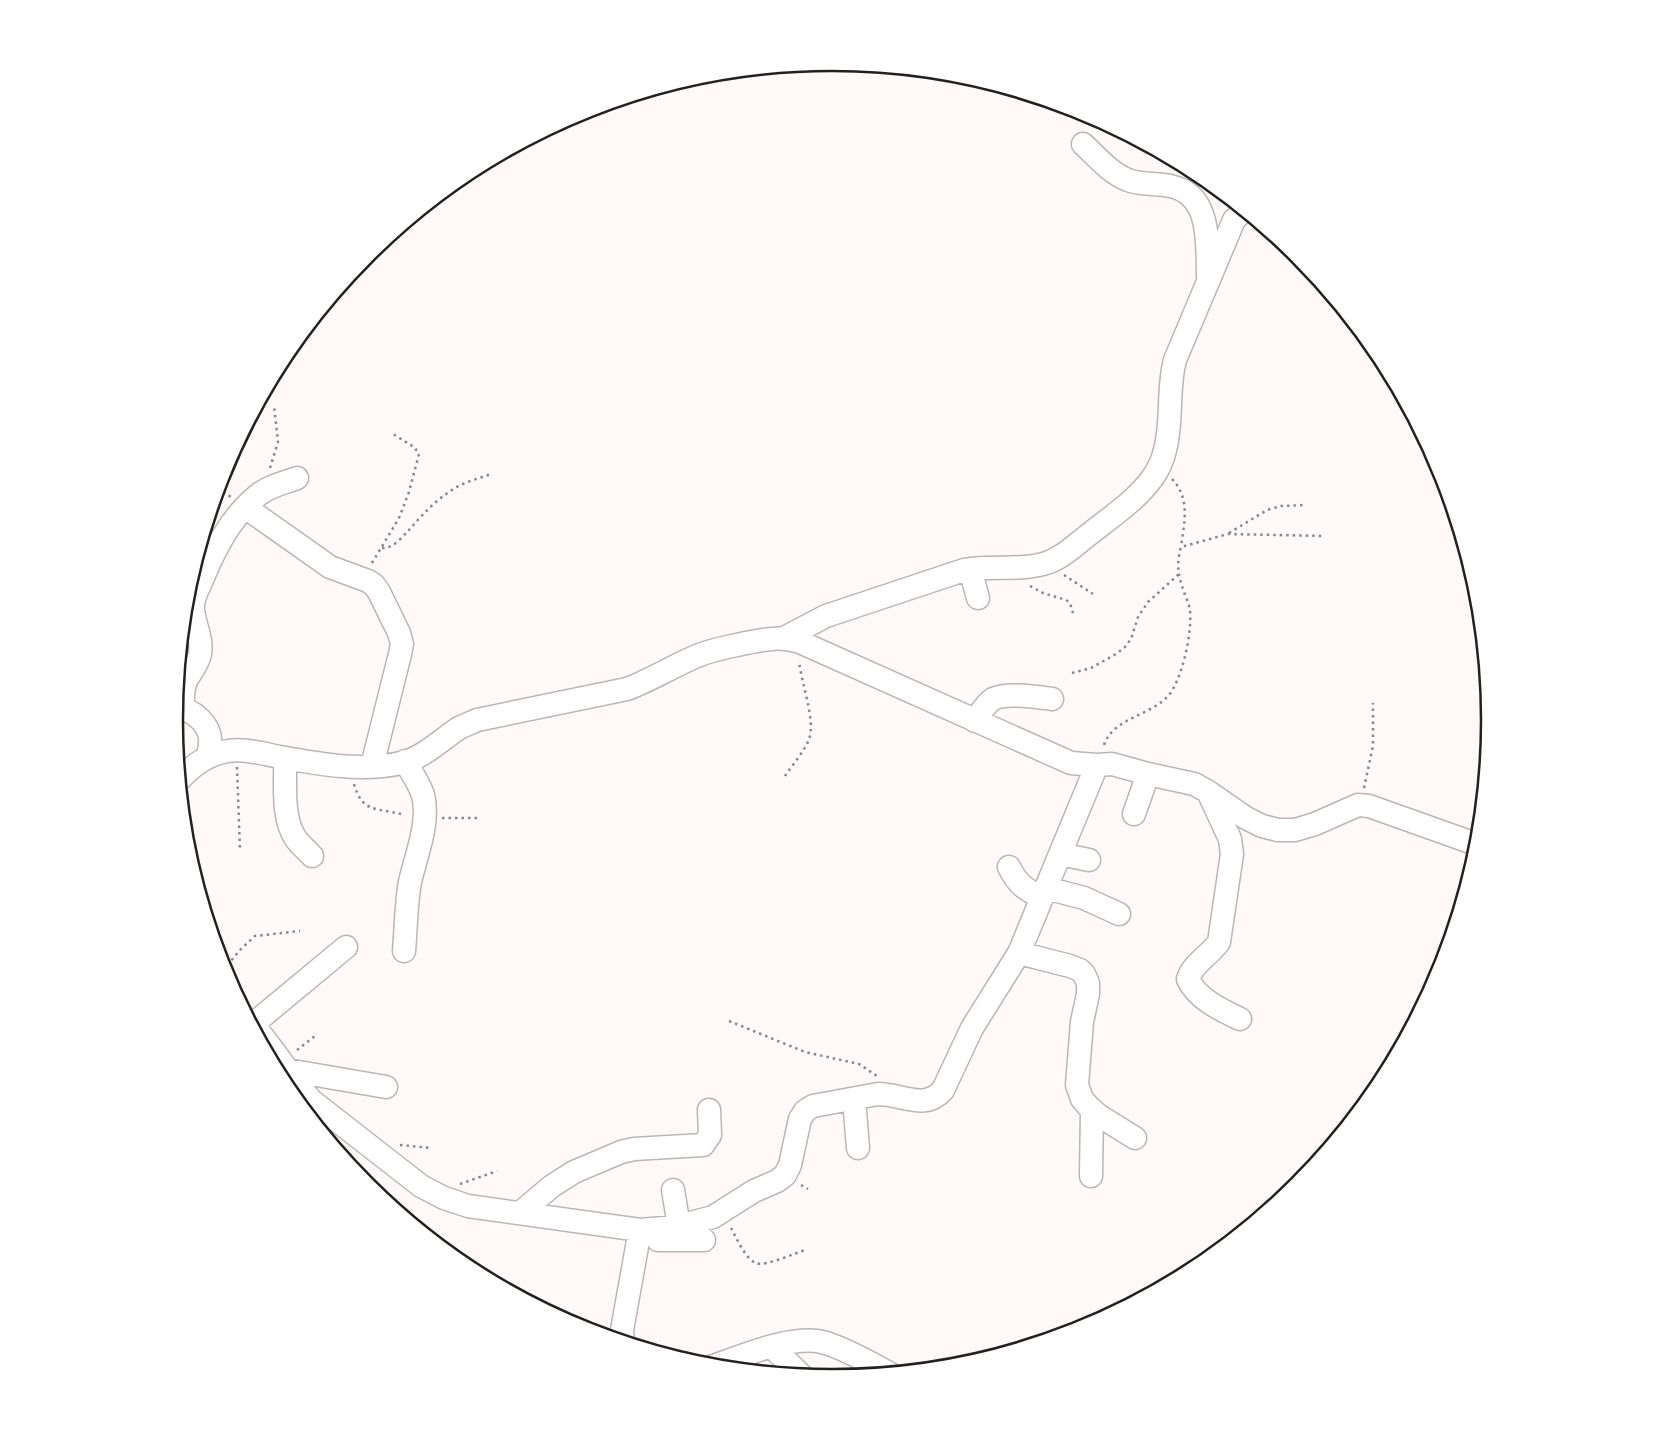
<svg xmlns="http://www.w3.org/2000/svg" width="1664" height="1441" viewBox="0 0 1664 1441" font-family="Montserrat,sans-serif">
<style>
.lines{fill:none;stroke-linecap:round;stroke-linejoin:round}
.minor-casing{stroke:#bcb5b5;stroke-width:25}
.path{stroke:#8a8685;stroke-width:2.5;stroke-dasharray:2.5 4;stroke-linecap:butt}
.minor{stroke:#fff;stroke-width:22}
.rim{fill:none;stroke:#232120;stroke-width:2.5}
</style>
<rect width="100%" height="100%" fill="#fffaf9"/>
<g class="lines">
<g class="minor-casing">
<path id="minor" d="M1083,144C1097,157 1110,173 1128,180C1140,185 1156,183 1170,186C1212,194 1207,244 1208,276
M245,507L330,567L368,581L374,585L379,592L399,633L402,644L400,654L372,766
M970,569L978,598
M784,638L826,616L964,570C990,565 1018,571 1043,564C1062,559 1076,544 1091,533C1112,516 1137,500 1153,477C1158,470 1163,459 1165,450C1173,420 1167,390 1175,360L1234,220L1243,211
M175,707C193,709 212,725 210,744C210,748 208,752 208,756
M183,708C183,698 182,690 186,681C190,673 198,664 200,654C203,639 194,624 193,609C192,599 198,589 202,580C215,548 231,517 258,495C269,486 284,483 297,478
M975,721C980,714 985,704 993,699C1007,692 1037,697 1052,699
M285,758C286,783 281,817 296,839C300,845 307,850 312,856
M180,779C193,765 208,754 228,751C244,748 264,754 280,757C319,764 361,772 401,763C423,758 441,740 459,728C465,725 471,723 477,720L627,689C651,680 673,666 697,656C713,649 729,647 746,643C768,639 778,636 800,642L1071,763L1097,765L1112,764L1148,774L1194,784L1207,791L1246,818L1262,826L1278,830H1295L1315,824L1358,805L1369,806L1473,843L1478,844
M1209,794L1230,839L1232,854L1219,942C1210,955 1192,964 1188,979C1197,999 1221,1010 1240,1019
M1134,814L1148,774
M1060,854L1089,860
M1009,867C1018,885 1025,889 1042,898
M1046,888L1084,898L1119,914
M404,951C406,928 406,904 410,882C416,855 430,823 423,795C419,783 411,772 405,761
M1019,953L1070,966L1080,970L1084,974L1088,983V994L1082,1022L1077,1085L1082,1099L1089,1107L1098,1115L1135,1138
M252,1024C274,1048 290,1077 312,1101L421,1186L444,1198L468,1206L640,1230L675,1227L713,1217L754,1191L777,1181L785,1175L790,1165L800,1119L805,1111L813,1106L878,1094C902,1094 925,1111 943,1090L972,1028L1019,953L1097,765
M252,1025L346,947
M287,1070L386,1087
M854,1099L858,1148
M1091,1176L1092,1110
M673,1190L679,1226
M520,1213L552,1186L574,1172L621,1152L634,1149L703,1145L710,1135L709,1110
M658,1240H704
M623,1341L622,1330L640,1230
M772,1347L802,1376
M711,1367C742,1356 795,1333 826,1343C848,1350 868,1362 889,1373"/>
</g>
<path class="path" d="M270,468L278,442L274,406
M1172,479C1191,499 1184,523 1181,547
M218,488L231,497
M1229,533L1267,510L1281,506L1305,505
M382,548C393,549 402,537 409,530C421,516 434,502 449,492C461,483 477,479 491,474
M372,563L399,518L409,492L419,454L414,447L393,434
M1064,575L1093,594
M1030,586L1043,593L1066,600L1070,603L1073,613
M1072,673L1091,668L1116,654L1125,647L1131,639L1138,617L1148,602L1179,574
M1104,745C1114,715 1158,716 1173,689C1184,669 1192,632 1190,610C1189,604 1186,598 1184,592C1178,574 1176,566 1181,547L1228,534L1324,536
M237,767L240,850
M785,776C793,764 804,752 809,739C816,721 801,682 799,661
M354,784C362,812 375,808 401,814
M1364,788L1373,746V703
M442,818H481
M223,970L241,949L255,936L300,931
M729,1021L805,1052L859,1064L877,1076
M297,1050L315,1036
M400,1145L431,1148
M460,1184L497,1171
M801,1185L808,1189
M731,1228C736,1237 746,1260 756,1263C765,1267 795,1253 805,1250"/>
<use href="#minor" class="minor"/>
</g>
<path d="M0 0H1664V1441H0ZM183 720a649 649 0 1 1 1298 0a649 649 0 1 1-1298 0Z" fill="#fff" fill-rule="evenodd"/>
<path class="rim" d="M183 720a649 649 0 1 1 1298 0a649 649 0 1 1-1298 0Z"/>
</svg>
